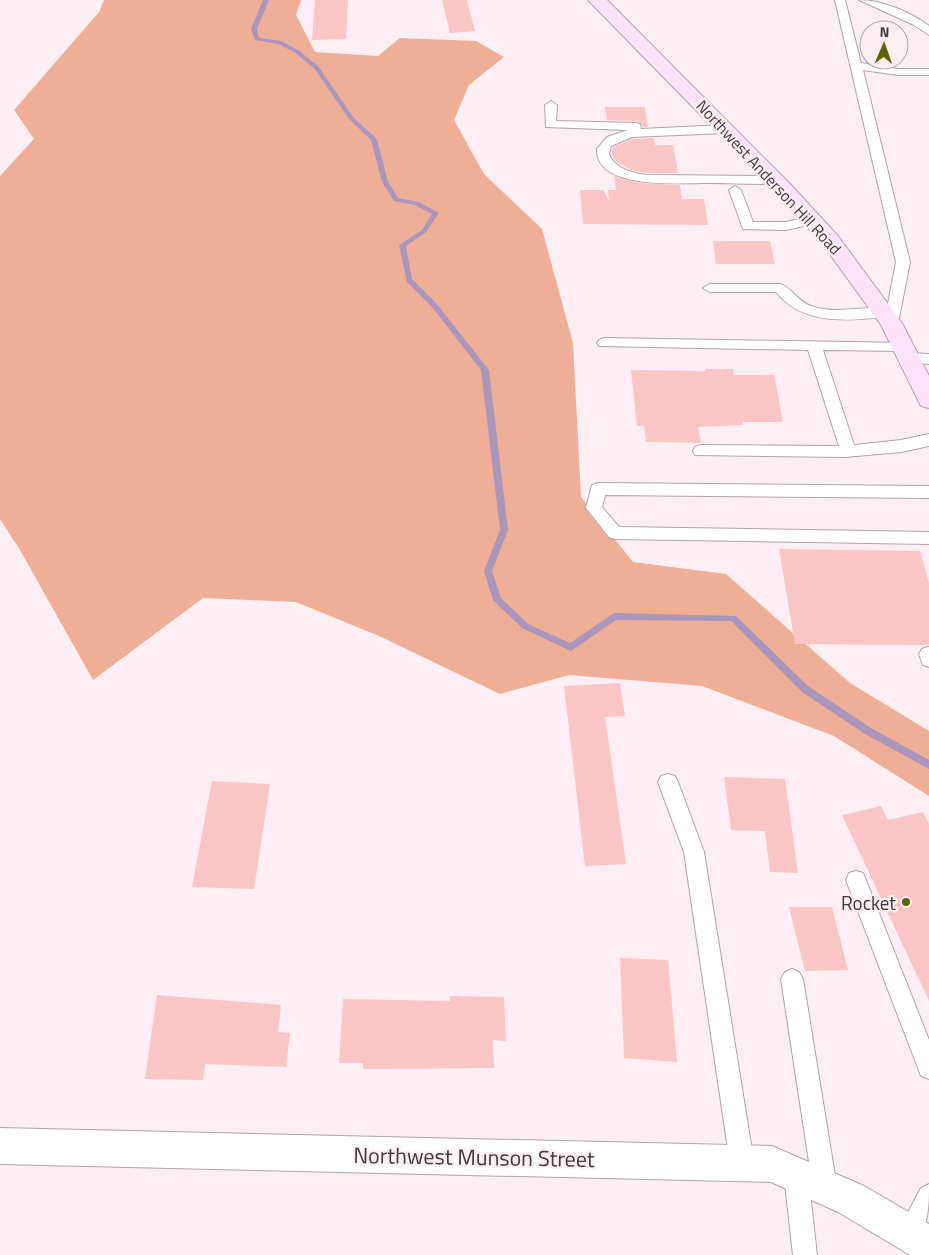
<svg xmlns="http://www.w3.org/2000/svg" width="929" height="1255" viewBox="0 0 929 1255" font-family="'Titillium Web',sans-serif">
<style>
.green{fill:#efaf97}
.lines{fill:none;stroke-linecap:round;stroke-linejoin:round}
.stream{fill:#aa95bd;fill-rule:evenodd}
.building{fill:#fbc5c5}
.service-casing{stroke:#b1a3a8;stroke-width:2}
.minor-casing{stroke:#b1a3a8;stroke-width:2}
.secondary-casing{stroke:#b1a3a8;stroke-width:2}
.service{fill:#fff;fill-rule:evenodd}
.minor{fill:#fff;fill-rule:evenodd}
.secondary{fill:#fee1fa;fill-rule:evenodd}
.poi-dot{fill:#5f6300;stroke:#fceef3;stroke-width:2}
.labels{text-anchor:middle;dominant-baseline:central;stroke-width:5;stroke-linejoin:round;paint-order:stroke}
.far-street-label{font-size:16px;fill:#3f393b;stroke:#fceef3}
.poi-label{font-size:19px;fill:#3f393b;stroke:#fceef3;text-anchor:end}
.near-street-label{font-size:22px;fill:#3f393b;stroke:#fceef3}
</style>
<rect width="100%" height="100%" fill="#fceef3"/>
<path class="green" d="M104,0H301L296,15L315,52L378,56L400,38L476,41L504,57L469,85L454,120L484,174L542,229L573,343L581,497L633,562L726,574L850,683L929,731V796L834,736L702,686L569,675L500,694L379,636L296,602L203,598L93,680L20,550L0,519V176L34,139L14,110L99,12Z"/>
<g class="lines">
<path class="stream" d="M263,0H269L257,29L259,38L281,41L298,50L318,66L353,117L377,139L388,182L398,198L419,202L439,213L426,232L406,246L412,279L436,303L489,370L508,530L492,571L501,598L528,624L570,643L614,613L736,616L808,686L871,728L929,760V769L865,734L802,692L731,621L616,620L571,651L522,628L493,600L484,571L500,530L481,370L432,307L407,282L399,245L422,230L432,214L415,205L394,201L382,182L371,140L349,119L314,68L294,52L278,44L255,40L251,29Z"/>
</g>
<path class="building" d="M315,0H348L346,39L312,40Z
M442,0H467L475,31L450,33Z
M605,107H645L648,127H643L640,122L636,121L607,120Z
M654,138L655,145H673L678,173H647L631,170L617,162L611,154L613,147L632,139Z
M614,176L640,183L680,185L682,199H704L708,225L583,224L580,190H603L609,201L608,190H616Z
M713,241H770L775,264H716Z
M705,369H733L734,375H774L783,422H742L743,425L698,427L701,443L646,442L644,426H637L631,370L705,371Z
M779,549L920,551L929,583V645L795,644Z
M620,683L625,716L605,717L626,864L585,866L564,686Z
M724,777L785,779L798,873L770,872L765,831L731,830Z
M212,781L270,784L254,889L192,887Z
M881,806L888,820L923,812L929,824V1001L842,815Z
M789,907H832L848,970L805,971Z
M620,958L668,960L677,1062L624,1058Z
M157,995L281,1005L278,1032L290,1033L286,1067L205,1064L203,1080L145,1079Z
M450,996L504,997L506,1041L493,1040L494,1068L363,1069V1063H339L343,999L450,1001Z"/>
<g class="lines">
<g class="service-casing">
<path id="service" d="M835,0H845L861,63L898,69H929V75H898L863,70L910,262L898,323L891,328L884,323L885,317C847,321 802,325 776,292H710L703,288L710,284H780C790,286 797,301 811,306C836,315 862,305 887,309L896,262Z
M859,0C881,0 911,12 929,26V35L914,25Z
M551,101L557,105L556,121L636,123L640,124L641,129L725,125L731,129L725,133L632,137L611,146L609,154C615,169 632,173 647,175L775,176L781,180L775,184C752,184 728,183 705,183C680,183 595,190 597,149L607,137L628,130L546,127L545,105Z
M735,186L741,190L753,222H786L813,216L820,220L818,223L786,230L743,229L729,190Z
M604,338L908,343L910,346L903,351L823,350L854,445L901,440L929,434V446L901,452L845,457L695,455L693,451L695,447L701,445L839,446L808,350L599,346L597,343L599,340Z
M909,353L929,354V364L904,362L902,358L904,354Z
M598,483L929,486V498L605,495L602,507L619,527L929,532V544L615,539L609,537L586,508L592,485Z
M928,647H929V667L923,665L919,654L922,649Z
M668,774L675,776L678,782L704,852L754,1163L750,1171L742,1175L734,1171L730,1163L684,852L658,782L661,776Z
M856,871L863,873L866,880L929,1040V1079L921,1076L846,880L849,873Z
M792,969L799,972L803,979L837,1188L833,1196L825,1200L817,1196L813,1188L781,979L785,972Z
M796,1163L804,1167L808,1175L817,1255H793L784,1175L788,1167Z
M929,1184C929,1206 929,1235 909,1245L901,1241L897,1233L921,1188Z"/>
</g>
<g class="minor-casing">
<path id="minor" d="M0,1128L772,1146L864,1186L929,1224V1255H910L838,1212L771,1182L0,1164Z"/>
</g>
<g class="secondary-casing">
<path id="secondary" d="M588,0H607L792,186L838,236L902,323L929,376V408L921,406L881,325L824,246L778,194Z"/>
</g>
<use href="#service" class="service"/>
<use href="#minor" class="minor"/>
<use href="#secondary" class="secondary"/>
</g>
<circle class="poi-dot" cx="906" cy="902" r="5"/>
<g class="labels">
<g class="far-street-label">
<text transform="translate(769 177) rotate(47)">Northwest Anderson Hill Road</text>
</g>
<g class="poi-label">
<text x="896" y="902">Rocket</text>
</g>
<g class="near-street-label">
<text transform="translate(474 1157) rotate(1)">Northwest Munson Street</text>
</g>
</g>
<g transform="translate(884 45) rotate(2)"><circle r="24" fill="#fceef3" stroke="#b0a6a9"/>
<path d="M0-4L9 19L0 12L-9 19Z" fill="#5f6300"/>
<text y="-8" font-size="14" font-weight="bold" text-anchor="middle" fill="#3f393b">N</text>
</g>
</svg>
